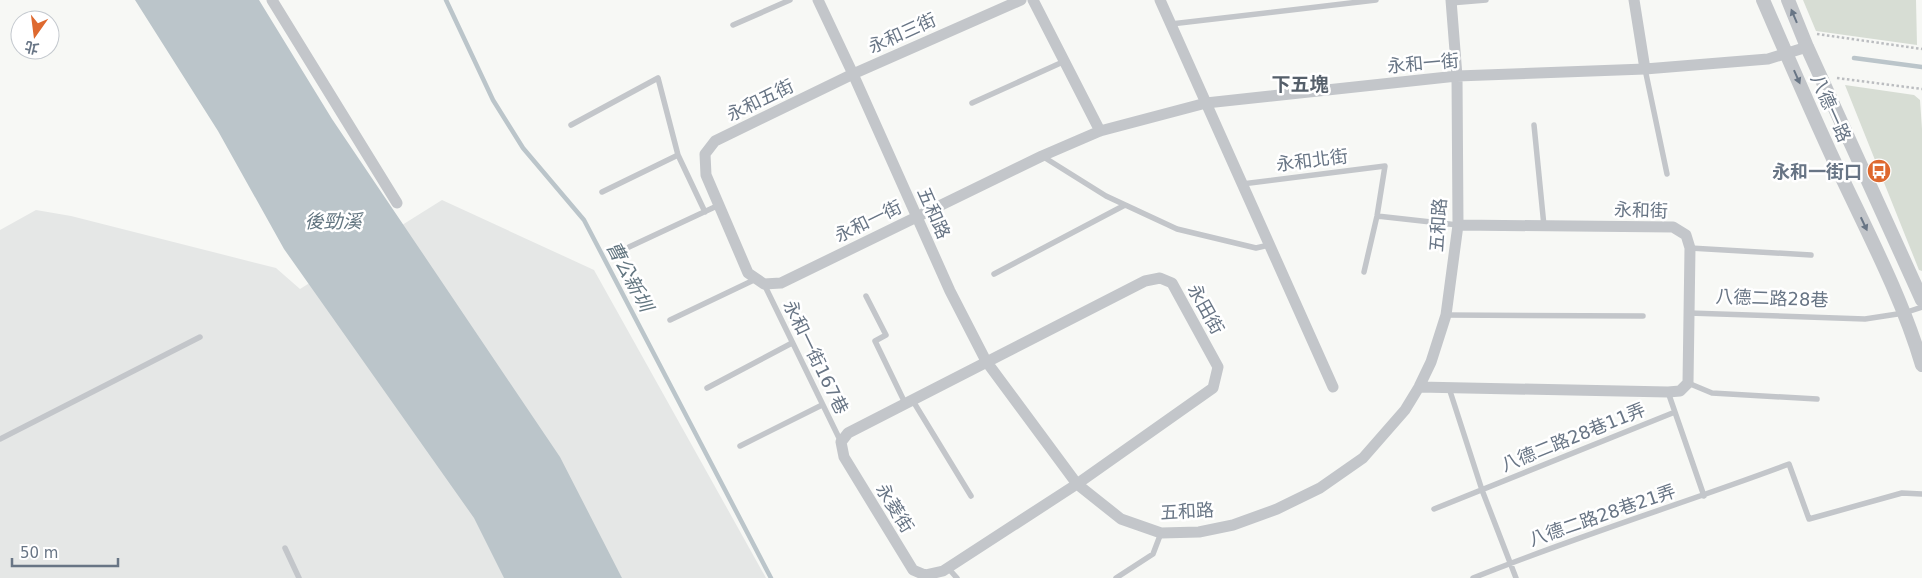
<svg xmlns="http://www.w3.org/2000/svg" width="1922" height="578" viewBox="0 0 1922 578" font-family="'DejaVu Sans','Noto Sans TC',sans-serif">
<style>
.built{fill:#e5e7e6}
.green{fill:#d7ddd4}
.water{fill:#bbc5ca}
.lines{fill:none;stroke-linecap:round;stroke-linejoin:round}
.stream{stroke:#bbc5ca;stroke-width:4.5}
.path{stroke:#bbbdc0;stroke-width:2.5;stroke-dasharray:2.5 2.5;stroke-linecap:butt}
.service{stroke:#c3c6ca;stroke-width:5.5}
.minor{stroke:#c3c6ca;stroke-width:11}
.tertiary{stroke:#c3c6ca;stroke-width:14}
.oneway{fill:#687585}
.labels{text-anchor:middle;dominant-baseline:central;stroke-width:5;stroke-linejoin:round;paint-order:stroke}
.street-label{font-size:18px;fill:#687585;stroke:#fff}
.poi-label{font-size:18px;font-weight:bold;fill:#687585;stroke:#fff;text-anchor:end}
.neighbourhood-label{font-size:19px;font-weight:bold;fill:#555f6a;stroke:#fff}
.water-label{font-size:19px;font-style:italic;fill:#637681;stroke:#fff}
</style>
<rect width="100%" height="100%" fill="#f7f8f5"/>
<path class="built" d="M442,200L594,270L766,578H0V230L36,210L71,216L276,268L300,289Z"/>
<path class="green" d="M1803,0H1916L1917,45L1816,31Z
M1845,85L1914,95L1920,100L1922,129V271L1919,270Z"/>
<path class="water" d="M135,0H259L332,119L560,457L622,578H504L474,518L284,249L218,131Z"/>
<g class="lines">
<path class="stream" d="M446,0L493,100L523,148L584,220L771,578
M1854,58L1922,67"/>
<path class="path" d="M1817,34L1922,49
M1837,78L1922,89"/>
<path class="service" d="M1450,3L1486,0
M1171,24L1376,0
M733,25L790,0
M1645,69L1667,174
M972,103L1065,61
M571,125L658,78L678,155L705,212
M1534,125L1544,226
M1042,156L1106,196L1177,229L1256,248L1269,245
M1242,184L1385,166L1377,216L1364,272
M602,192L678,155
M1377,216L1458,225
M629,247L719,205
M1690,248L1811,255
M994,274L1125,205
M764,284L841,442
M866,296L886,335L875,341L906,405
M1689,313L1865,319L1904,313L1922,307
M1446,315L1643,316
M670,320L756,279
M1688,383L1712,393L1817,399
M707,388L792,343
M1449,388L1482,490L1516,578
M1668,392L1704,496
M913,401L971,496
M0,439L200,337
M740,446L822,405
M1434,509L1675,412
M285,548L299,578
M948,568L957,578
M1116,578L1153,554L1161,533
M1473,578C1577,536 1685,503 1789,464L1809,519L1902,493L1922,494"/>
<path class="minor" d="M272,0L397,203
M818,0L853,74L950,291L986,361L1077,484L1121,519L1161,533L1199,532L1233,525L1277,509L1320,488L1363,458L1405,410L1419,387L1431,362L1446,315L1458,225L1457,76L1451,0
M1021,0L853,74L715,141L705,154L706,175L748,273L764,284L781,283L1042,156L1100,131L1206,103L1457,76L1645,69L1768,59L1807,47
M1033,0L1100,131
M1160,0L1333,387
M1634,0L1645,69
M1160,278L1172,283L1218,367L1213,388L1077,484L943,571L925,575L913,570L844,457L841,442L848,433L1145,281Z
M1419,387L1668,392L1680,391L1688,383L1690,248L1686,235L1673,227L1458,225"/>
<path class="tertiary" d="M1763,0C1789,60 1815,121 1843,180C1872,241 1903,301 1922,365
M1788,0L1807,47L1922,300"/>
</g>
<defs><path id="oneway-solid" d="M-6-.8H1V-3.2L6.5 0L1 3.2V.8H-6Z" transform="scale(1.25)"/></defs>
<g class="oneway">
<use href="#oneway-solid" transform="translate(1794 16) rotate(-113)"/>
<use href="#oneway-solid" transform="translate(1797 77) rotate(66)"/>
<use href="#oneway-solid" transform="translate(1864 224) rotate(65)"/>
</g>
<defs>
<g id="bus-disc" transform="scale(1.25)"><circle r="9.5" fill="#de692f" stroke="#fff"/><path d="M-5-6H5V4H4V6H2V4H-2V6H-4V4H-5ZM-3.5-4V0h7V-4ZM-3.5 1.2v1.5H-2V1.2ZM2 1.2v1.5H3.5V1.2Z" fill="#fff"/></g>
</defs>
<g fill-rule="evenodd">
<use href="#bus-disc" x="1879" y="171"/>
</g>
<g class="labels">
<g class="street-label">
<text transform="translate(902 33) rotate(-24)">永和三街</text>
<text transform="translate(1423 63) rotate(-5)">永和一街</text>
<text transform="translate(760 100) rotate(-26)">永和五街</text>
<text transform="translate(1831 108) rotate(66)">八德一路</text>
<text transform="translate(1312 160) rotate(-7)">永和北街</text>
<text transform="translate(1641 210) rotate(2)">永和街</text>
<text transform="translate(934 213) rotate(66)">五和路</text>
<text transform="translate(868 221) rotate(-26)">永和一街</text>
<text transform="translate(1438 225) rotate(-86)">五和路</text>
<text transform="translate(1772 298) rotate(2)">八德二路28巷</text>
<text transform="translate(1206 309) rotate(61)">永田街</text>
<text transform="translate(816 357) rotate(64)">永和一街167巷</text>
<text transform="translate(1573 437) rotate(-22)">八德二路28巷11弄</text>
<text transform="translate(895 508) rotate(58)">永菱街</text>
<text transform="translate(1187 511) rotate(-3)">五和路</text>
<text transform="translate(1602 515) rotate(-19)">八德二路28巷21弄</text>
</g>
<g class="poi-label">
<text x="1862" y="171">永和一街口</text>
</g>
<g class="neighbourhood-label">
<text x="1300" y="84">下五塊</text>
</g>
<g class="water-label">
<text x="333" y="221">後勁溪</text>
<text transform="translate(630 276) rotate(62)">曹公新圳</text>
</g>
</g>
<g transform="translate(35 35) rotate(194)"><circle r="24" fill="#ffffff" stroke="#c3c8ce"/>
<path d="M0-4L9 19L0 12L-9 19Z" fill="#de692f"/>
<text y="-8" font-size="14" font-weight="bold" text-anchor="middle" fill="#687585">北</text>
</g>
<path d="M12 558v8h106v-8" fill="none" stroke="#687585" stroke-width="2.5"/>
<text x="20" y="558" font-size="15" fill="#687585" stroke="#ffffff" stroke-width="4" paint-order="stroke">50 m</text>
</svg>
